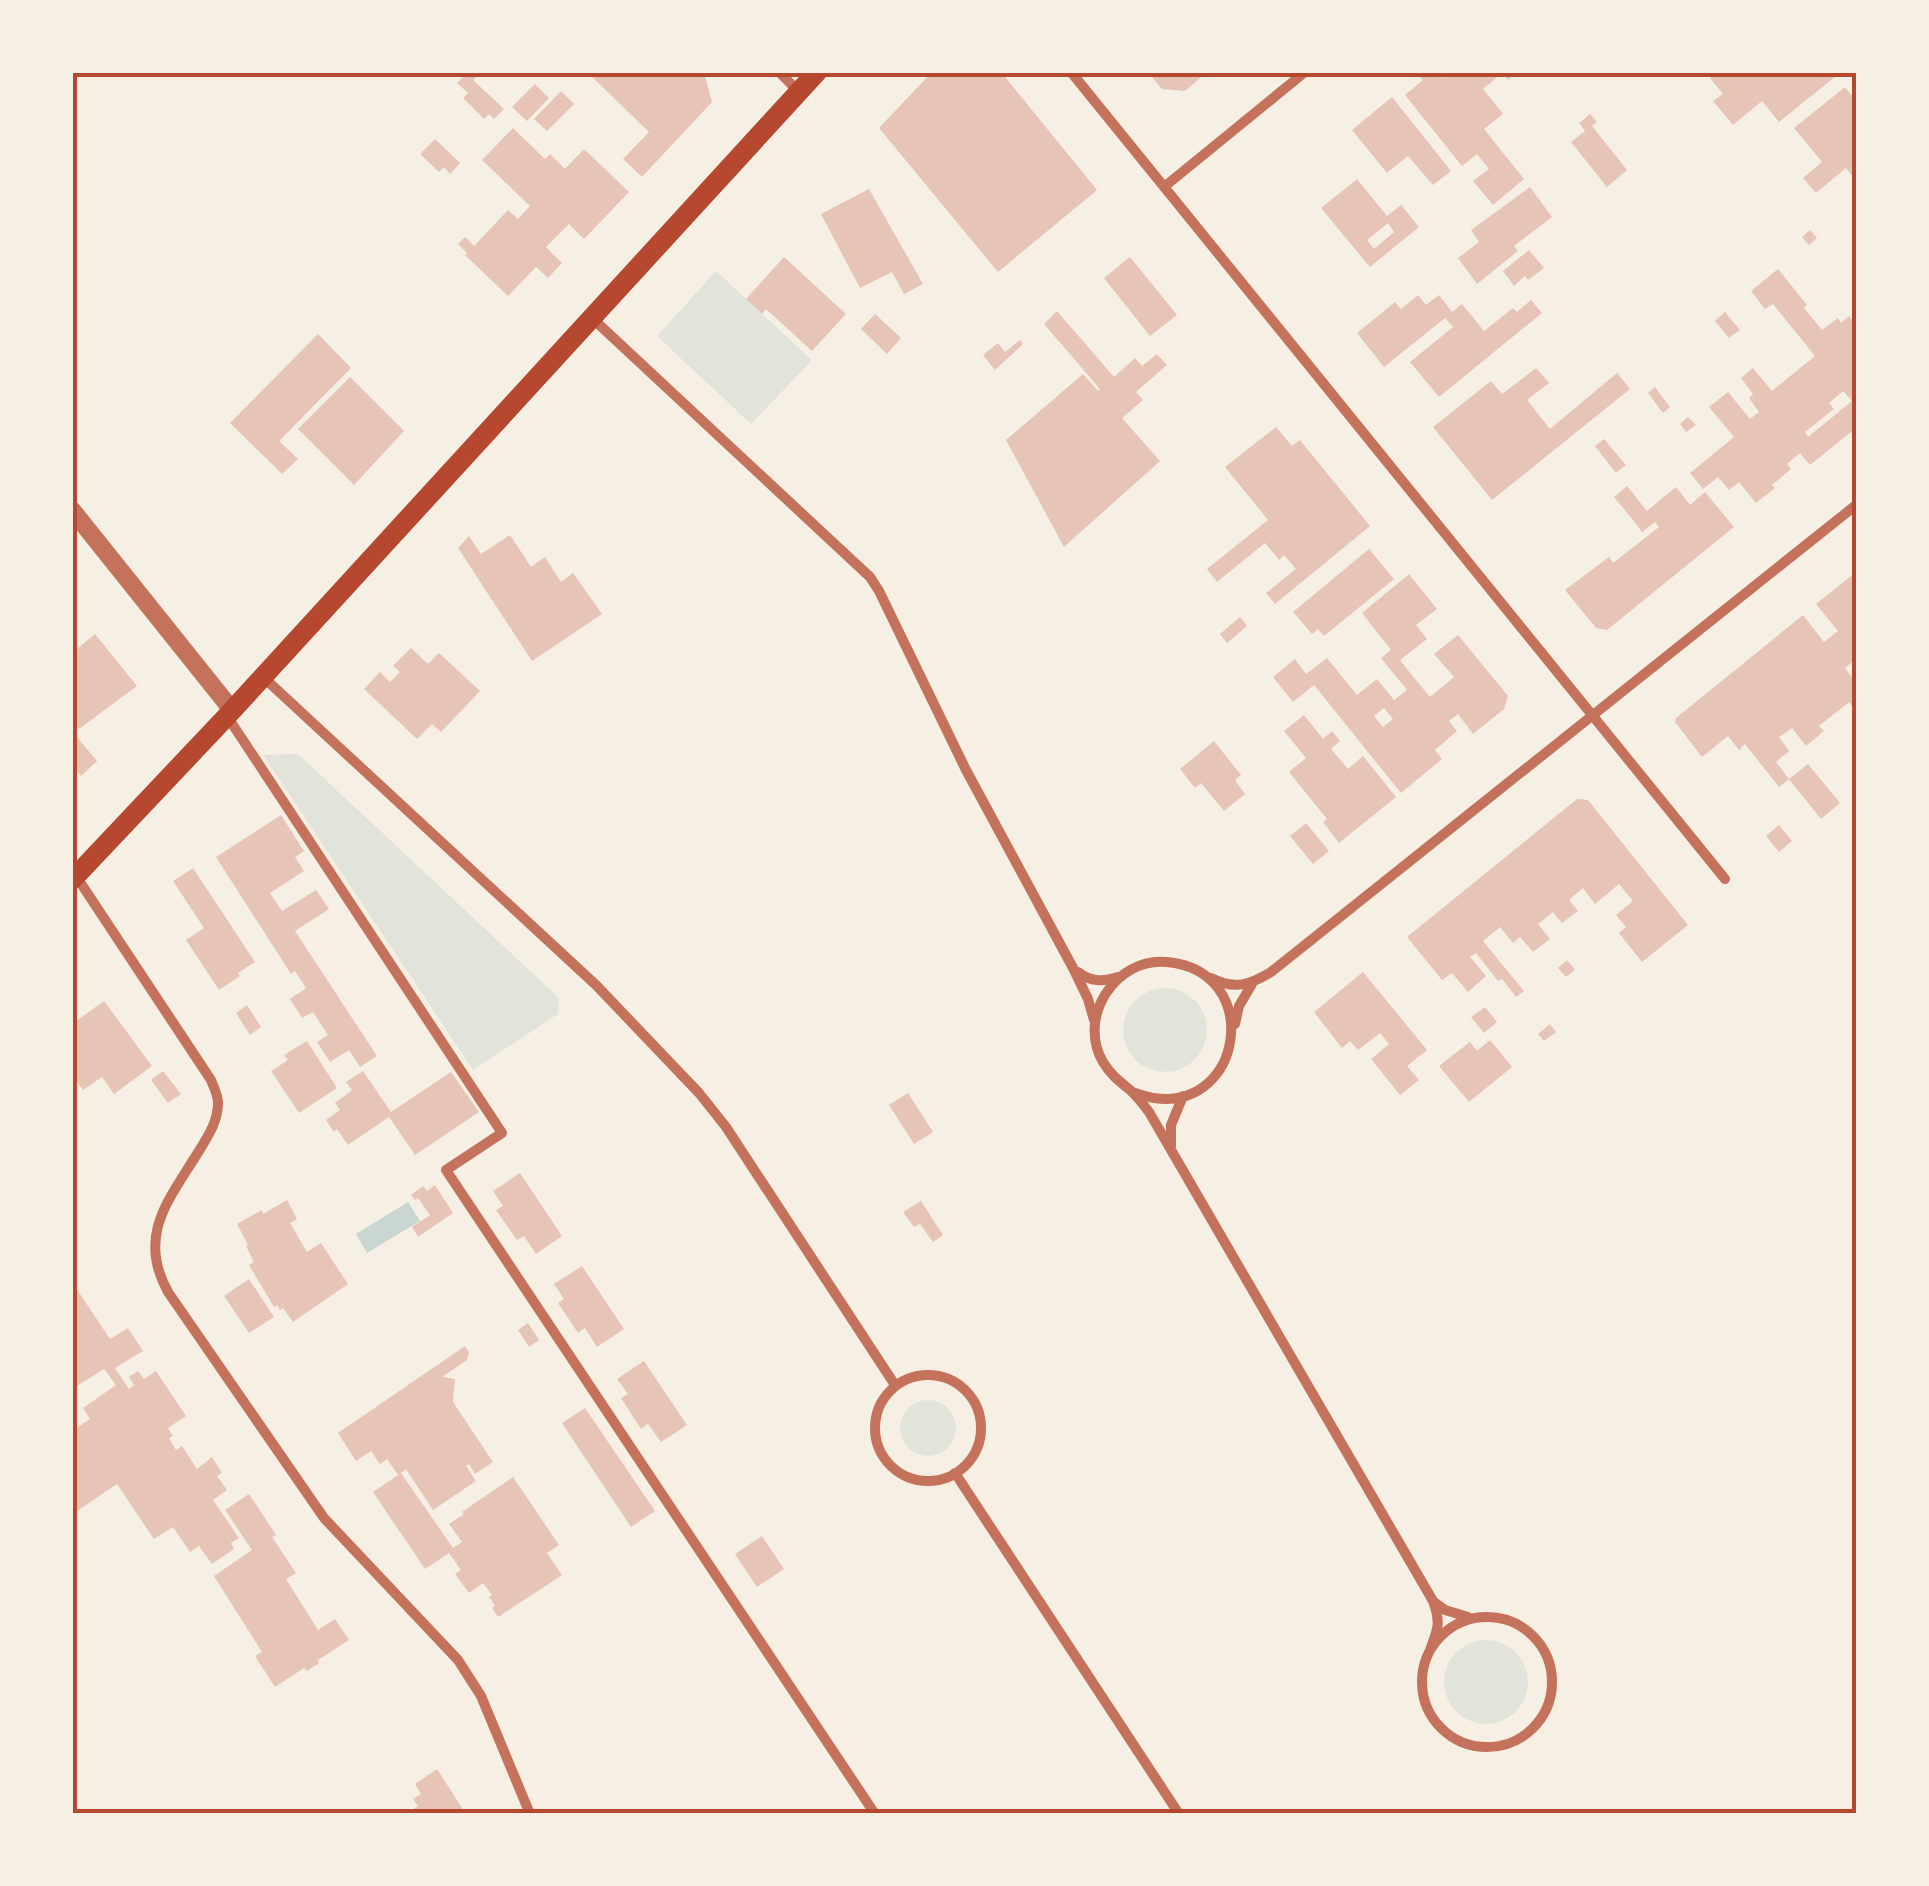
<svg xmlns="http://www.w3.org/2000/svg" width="1929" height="1886" viewBox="0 0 1929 1886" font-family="'Varela Round',sans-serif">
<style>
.green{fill:#e2e4dc}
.water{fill:#c9d6d2}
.building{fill:#e6c5b7;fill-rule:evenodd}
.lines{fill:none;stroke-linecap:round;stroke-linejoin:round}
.minor{stroke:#c5725c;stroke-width:10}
.tertiary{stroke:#c5725c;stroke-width:18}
.secondary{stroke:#b5482f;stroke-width:20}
.neatline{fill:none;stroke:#b5482f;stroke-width:4}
</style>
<rect width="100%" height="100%" fill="#f6efe4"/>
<path class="green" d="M716,271L812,360L751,424L657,336Z
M298,754L559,998L558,1014L473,1070L263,755Z
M1123 1030a42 42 0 1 1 84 0a42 42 0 1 1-84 0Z
M900 1428a28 28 0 1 1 56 0a28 28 0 1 1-56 0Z
M1444 1682a42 42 0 1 1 84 0a42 42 0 1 1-84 0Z"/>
<path class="water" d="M408,1202L420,1221L367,1253L356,1234Z"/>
<path class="building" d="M468,72H480L473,80L504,109L494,119L489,114L484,119L463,98L468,93L457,83Z
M587,72H704L712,102L642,177L623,159L649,132Z
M932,72H1001L1097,190L998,272L879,128Z
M1148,72H1207L1185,91L1162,89Z
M1416,72H1438L1442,78L1449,72H1518L1508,80L1502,73L1483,89L1503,114L1484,129L1524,179L1493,205L1473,181L1489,169L1477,154L1462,166L1405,95L1423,80Z
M1716,72H1841L1779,122L1762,101L1733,125L1713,101L1723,94L1710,78Z
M535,84L549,98L527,121L512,107Z
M1845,87L1856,101V181L1846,168L1816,193L1803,178L1822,162L1794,128Z
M561,91L574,104L547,131L534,119Z
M1392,97L1451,171L1433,185L1408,156L1387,173L1352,130Z
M1590,114L1597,122L1592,126L1627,170L1607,187L1571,142L1585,131L1579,123Z
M513,128L545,159L550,154L565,169L584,149L629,192L584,239L569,224L546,247L562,263L548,278L536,267L508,296L465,255L467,253L458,244L465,237L474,246L508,210L518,219L530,206L482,160Z
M435,139L460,163L450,174L444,167L439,172L420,154Z
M1357,179L1387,216L1401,205L1419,227L1370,267L1321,208ZM1388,223L1394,232L1374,249L1367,240Z
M1530,187L1552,217L1514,246L1518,251L1477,284L1458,258L1479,242L1471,230Z
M869,189L923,284L904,294L892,272L860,288L821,214Z
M1810,230L1817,238L1809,245L1802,237Z
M1529,250L1544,268L1528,280L1525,276L1514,286L1503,271Z
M784,257L846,314L812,351L766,309L762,314L746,299Z
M1130,257L1177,315L1150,336L1104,278Z
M1778,269L1807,305L1804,308L1822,330L1838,318L1841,323L1849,316L1856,325V428L1810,465L1800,453L1787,464L1791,469L1772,485L1775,488L1756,503L1739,482L1729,490L1718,477L1703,489L1690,473L1734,437L1709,407L1728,392L1750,419L1759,412L1749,398L1753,394L1741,378L1753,368L1772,391L1815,356L1773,304L1765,309L1751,291ZM1843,391L1852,401L1808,437L1805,432L1834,409L1829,403Z
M1418,295L1426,305L1439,295L1452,312L1462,304L1484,331L1513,308L1517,312L1531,300L1542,313L1439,397L1410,362L1453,327L1445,318L1384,367L1357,333L1395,302L1401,309Z
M1057,311L1114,377L1135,358L1142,366L1157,354L1167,365L1136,392L1143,400L1122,418L1160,461L1064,547L1006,440L1083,374L1098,391L1100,389L1044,324Z
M1725,312L1740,330L1729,338L1715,321Z
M875,314L901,338L887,354L861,329Z
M318,334L351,368L279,441L298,459L282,474L230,423Z
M1020,340L1023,344L995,370L983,355L998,343L1005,352Z
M1536,368L1549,383L1527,400L1550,429L1617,373L1630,389L1492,500L1433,427L1491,381L1502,394Z
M350,377L404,431L354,485L298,429Z
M1655,387L1670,407L1663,413L1648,393Z
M1688,417L1696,425L1686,432L1680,424Z
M1276,427L1292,446L1300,440L1370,526L1275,604L1266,593L1296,569L1284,555L1279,560L1265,543L1217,582L1207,569L1268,520L1225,467Z
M1604,439L1626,465L1616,473L1595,446Z
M1627,486L1647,511L1676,487L1690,505L1705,492L1734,527L1607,630L1596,628L1565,590L1609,557L1613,563L1659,527L1655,522L1642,532L1633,520L1614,497Z
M510,535L531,567L545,557L561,582L573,573L602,614L532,661L458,548L469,536L481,554Z
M1369,549L1394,579L1324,636L1318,629L1312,634L1293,612Z
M1856,572V659L1845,668L1856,683V712L1849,702L1819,726L1824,731L1806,746L1792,728L1779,737L1789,751L1776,762L1789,779L1779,787L1745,744L1739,750L1728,736L1702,757L1675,722L1676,718L1803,615L1824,642L1838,631L1816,604Z
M1409,574L1437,609L1416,625L1427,639L1400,660L1411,674L1430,697L1454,677L1434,654L1458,635L1508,696L1504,709L1473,734L1458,714L1449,721L1457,731L1435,750L1442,759L1401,793L1314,685L1293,702L1273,677L1295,659L1306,674L1327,658L1357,695L1377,679L1394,700L1407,690L1381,658L1391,650L1362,613ZM1384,708L1393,719L1383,727L1374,716Z
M1240,617L1247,626L1227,643L1220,634Z
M95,634L137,686L79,729L72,720V653Z
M411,648L428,664L439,653L480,691L441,732L432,724L417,739L364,689L380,672L390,682L400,672L393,666Z
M1304,715L1323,739L1332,731L1340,741L1331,749L1348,769L1363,756L1396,797L1339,843L1323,822L1327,819L1289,772L1306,758L1284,731Z
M72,731L97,761L81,776L72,764Z
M1214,741L1241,775L1235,780L1245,794L1224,811L1201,783L1195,788L1180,769Z
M1808,764L1840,803L1821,819L1789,779Z
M1577,799L1588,800L1688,925L1642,962L1619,933L1626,927L1616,915L1633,901L1619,884L1595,904L1583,888L1569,900L1578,911L1562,923L1553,912L1538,924L1550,939L1533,952L1520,937L1513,943L1500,927L1483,941L1524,991L1516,997L1502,979L1498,981L1476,953L1470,957L1486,976L1468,992L1452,973L1442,980L1407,937Z
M281,815L304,851L295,857L304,871L270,893L282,911L316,890L329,909L295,931L377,1056L360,1067L349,1050L330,1062L317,1042L328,1035L313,1012L302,1018L290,999L306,988L295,971L291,974L216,857Z
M1306,823L1329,851L1313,864L1290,836Z
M1779,825L1792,841L1779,852L1766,836Z
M193,868L255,962L238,973L240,976L219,990L186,940L204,928L173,881Z
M1567,960L1575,970L1566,977L1558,968Z
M1363,972L1427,1050L1407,1066L1419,1080L1400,1095L1371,1059L1389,1044L1380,1033L1358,1050L1350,1041L1342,1048L1314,1012Z
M104,1001L152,1066L114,1094L102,1077L83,1090L72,1075V1024Z
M247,1005L261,1027L250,1035L236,1013Z
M1485,1007L1497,1022L1484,1033L1471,1017Z
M1550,1024L1556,1032L1544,1041L1538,1034Z
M1490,1040L1512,1067L1469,1102L1439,1066L1470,1042L1477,1051Z
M307,1041L337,1088L299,1113L271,1071L288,1060L284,1055Z
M163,1071L181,1094L168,1103L151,1080Z
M363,1071L391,1112L451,1072L479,1112L415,1155L389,1117L348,1145L337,1129L334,1132L326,1120L340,1110L335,1103L352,1090L346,1082Z
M908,1093L933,1132L914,1144L889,1105Z
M520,1173L562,1236L536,1254L524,1236L517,1240L496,1210L503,1206L493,1191Z
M435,1185L453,1213L418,1237L412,1227L430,1215L418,1198L415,1200L411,1195L423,1186L427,1191Z
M287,1200L297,1219L290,1223L307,1252L321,1243L348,1284L293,1322L283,1308L280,1310L277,1305L274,1307L249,1265L254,1262L246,1246L248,1245L237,1224L262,1210L263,1214Z
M921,1201L943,1235L933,1242L920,1224L914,1227L903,1212Z
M582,1266L624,1329L597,1347L585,1328L578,1333L558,1303L564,1299L554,1284Z
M249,1279L274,1317L249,1333L224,1296Z
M72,1282L110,1339L128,1328L143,1351L115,1368L129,1389L134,1385L129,1377L138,1371L144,1379L156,1371L186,1416L168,1428L173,1436L169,1438L176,1450L182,1446L197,1469L212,1457L222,1473L217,1476L227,1490L213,1500L239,1538L231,1543L234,1549L212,1564L199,1546L190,1552L173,1527L154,1539L117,1484L77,1511L72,1504V1431L90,1419L83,1408L116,1385L104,1369L72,1389Z
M528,1323L539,1340L529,1347L518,1330Z
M465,1346L469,1352L467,1360L442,1377L455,1379L453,1402L493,1462L475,1474L469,1464L466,1466L476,1481L433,1510L406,1469L401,1473L453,1548L462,1542L449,1524L464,1514L462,1512L513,1477L559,1545L547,1553L562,1575L498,1617L492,1608L495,1606L489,1597L492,1595L483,1583L469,1593L455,1574L461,1570L449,1553L425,1569L373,1492L398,1475L387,1459L380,1464L371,1451L356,1461L338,1433Z
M644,1361L687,1425L661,1442L648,1424L641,1429L621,1398L628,1394L617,1379Z
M585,1408L655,1511L631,1527L562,1423Z
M249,1494L276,1535L272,1537L296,1573L286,1579L318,1630L335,1619L349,1640L318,1660L319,1663L307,1671L304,1668L275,1687L255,1656L262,1652L214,1576L252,1550L225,1510Z
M762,1536L784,1569L757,1587L735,1554Z
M437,1769L466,1814H406L418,1806L413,1799L421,1794L415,1784Z"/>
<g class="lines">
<path class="minor" d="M779,72L799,92
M1071,72L1725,879
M1164,187L1305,72
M592,318L870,577L879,591L966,770L1073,968L1088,999L1094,1020
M262,676L596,985L699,1093L726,1127L895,1385
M227,716L502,1133L446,1170L875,1814
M76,876L211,1080C214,1088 218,1095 218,1103C218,1122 207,1138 197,1154C168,1201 137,1236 168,1292L324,1518L458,1660L481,1696L530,1814
M1078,972C1091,982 1102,982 1118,977
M1211,978C1234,990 1250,985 1271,972L1856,505
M1235,1024L1239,1006L1252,984
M1132,1092C1139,1094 1147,1097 1154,1098C1244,1111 1264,971 1167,962C1115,957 1077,1018 1103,1062C1110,1074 1119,1081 1129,1089C1137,1096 1143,1104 1149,1112L1433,1601C1441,1623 1438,1629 1430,1650
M1171,1146V1125L1183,1096
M875 1428a53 53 0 1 1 106 0a53 53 0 1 1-106 0Z
M955,1473L1179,1814
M1434,1602L1445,1610L1468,1617
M1422 1682a65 65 0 1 1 130 0a65 65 0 1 1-130 0Z"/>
<path class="tertiary" d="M72,510L232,710"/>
<path class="secondary" d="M72,880L227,716L817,72"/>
</g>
<rect width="1929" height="1886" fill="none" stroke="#f6efe4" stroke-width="150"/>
<rect x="75" y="75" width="1779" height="1736" class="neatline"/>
</svg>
